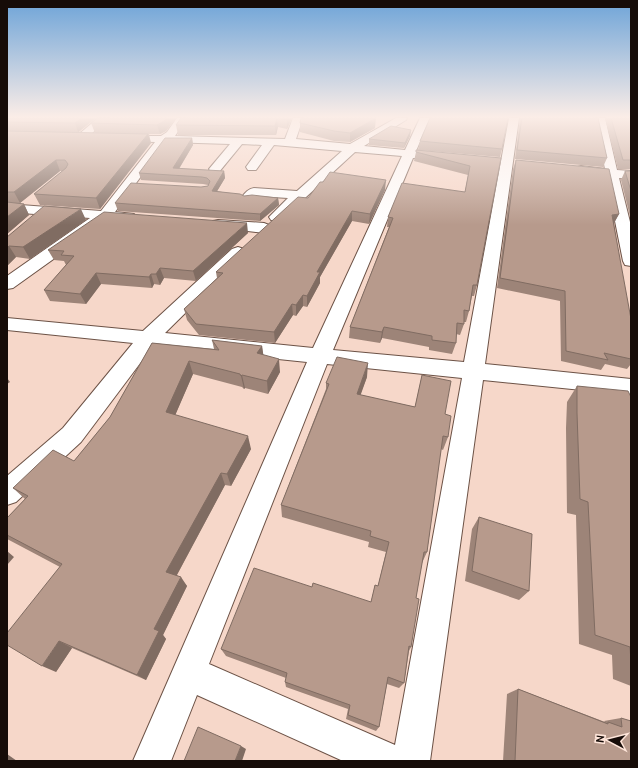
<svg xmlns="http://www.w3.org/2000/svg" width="638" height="768" viewBox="0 0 638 768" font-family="Cabin,sans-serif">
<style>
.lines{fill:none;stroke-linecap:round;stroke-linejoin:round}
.minor-casing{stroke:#6c5246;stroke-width:2}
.minor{fill:#fff;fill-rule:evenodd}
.wall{fill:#9d8478}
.shaded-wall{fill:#806c62}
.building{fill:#b79a8c;stroke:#806c62}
</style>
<rect width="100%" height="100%" fill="#f6d7c9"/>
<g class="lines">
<g class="minor-casing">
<path id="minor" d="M98,118H108L86,139H78L76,137L78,135Z
M177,118H187L175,136L285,139L293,118H303L296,139L350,144L396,118H407L406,120L364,146L405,150L420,118H430L416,151L427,152L429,155L427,158H413L333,350L464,362L509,118H519L485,364L631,379V395L483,380L430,761H343L197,695L171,761H133L307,362L153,346L81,442L16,502L7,505V476L63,428L133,343L7,330V318L143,331L232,249L238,247L244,249L246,252L244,255L165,333L313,348L402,156L355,152L281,220L276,221L271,220L269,217L288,198L257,196C253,201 250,203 243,201L241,198C245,193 248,189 254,188L297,191L342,151L274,145L256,170H248L246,167L262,145L242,144L219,172H211L209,169L230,144L166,142L115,212L134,214L136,217L134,220L129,221L108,220L13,288L7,289V276L90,218L7,212V204L101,211L155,142L120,141L116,140L114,138L116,136H161L167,132ZM327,364L462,378L395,745L209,664Z
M595,118H605L617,170L631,171V179L619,178L631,226V266L625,265L623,261L606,176L577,173L575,170L577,167L581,166L605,169Z
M218,220L264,223L269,225L272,228L269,231L264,233L213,227L211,224L213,221Z"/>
</g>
<use href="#minor" class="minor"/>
</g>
<path class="wall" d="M7,118H96L79,132L95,133L91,123L176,118L166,131L160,134H149L151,143L100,209L40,205L34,194L63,171H60L20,203L24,204L29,215L7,234V120L9,118L7,119Z
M181,118H292L287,129L278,127L276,135H178L176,125Z
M508,118L502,149L500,157L418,150L420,141Z
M520,118H598L607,158L603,167L515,159Z
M605,118H631V169H618Z
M300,123L375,128L350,142L334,141L300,132Z
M411,130L410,136L404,148L369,145V139Z
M192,138L193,145L179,169L224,171L225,178L217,191L244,196L278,198L279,205L260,221L118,211L115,203L208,186V185L203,184L141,180L139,173Z
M416,152L501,158L477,285L474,296H472L469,311L466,322H464V324L460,335L456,334V343L452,354L429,350V347L382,338L380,343L349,338L350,327L389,227H387L388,217L465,192L468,175L414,161Z
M516,160L619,214L614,223L631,359V364L627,369L605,364L601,370L561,361L560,301L497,288L513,169Z
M625,171H631V220L621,180Z
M385,190L369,224L352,221L320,277V283L307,307L303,306L296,316L293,315L275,343L199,335L187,320L184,309L217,278L216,272L308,198Z
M86,220L30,259L16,257L7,266V237Z
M248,233L196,281L164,278L160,285L154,284L152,288L101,284L86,304L50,301L44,290L66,265L64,261L54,260L48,250Z
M212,340L262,346L263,355L280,372L268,394L245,388L244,389L242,387L193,374L175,415L251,449L231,486L225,485L177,575L187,586L163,635L166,639L146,680L72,648L56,672L60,567L9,540L7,539V518L25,499L13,488L74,461L110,417L152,343L214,349Z
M422,375L445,414L448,437L443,450L441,449L427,552L422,563L416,598L411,647L409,651L404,683L399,688L387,684L379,727L376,731L346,719L348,709L286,687L285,682L286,678L226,656L221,649L312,587L371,602L375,585L378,586L386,552L368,547L369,542L282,517L281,505L326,389V383L367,377L360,395L415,407Z
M577,386L631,397V686L613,679L612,655L579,644L576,515L567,513L566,428L567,402Z
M479,517L529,591L519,600L465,581L472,529Z
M518,689L605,722L604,721L621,718L631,761H503L507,694Z"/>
<path class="shaded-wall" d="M82,118H96L78,132L75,123Z
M167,118H176L166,131L160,134L157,125Z
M277,118L278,127L276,135L275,126Z
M288,118H292L287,129V120Z
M376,118L375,128L350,142V133Z
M411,130L410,136L404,148L405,143Z
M148,134L151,143L100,209L96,198Z
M192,138L193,145L175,175L173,168Z
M56,160L60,171L20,203L14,192Z
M224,171L225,178L213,198L212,191Z
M386,180L385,190L369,224L370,214Z
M278,198L279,205L260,221V214Z
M24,204L29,215L7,234V217Z
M81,209L86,220L30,259L23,247Z
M352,211V221L320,277V283L307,307V296L317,272Z
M619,214L614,223L607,225L612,215Z
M247,223L248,233L196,281L193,271Z
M9,246L16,257L7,266V248Z
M160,268L164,278L160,285L156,274Z
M96,273L101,284L86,304L80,294Z
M151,274L154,284L152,288L149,277Z
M303,295V306L296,316V305Z
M292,304L293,315L275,343L274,332Z
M384,327L382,338L380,343L382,332Z
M262,346L264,359L257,353Z
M279,359L280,372L268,394L267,381Z
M189,361L193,374L171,425L166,412Z
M368,363L367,377L356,408L357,394Z
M242,375L245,388L244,389L241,376Z
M7,378L10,382L7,384Z
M248,436L251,449L231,486L227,474Z
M221,473L225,485L173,582L166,572Z
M7,551L14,557L7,565Z
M181,577L187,586L163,635L166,639L146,680L137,675L154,629Z
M59,641L72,648L56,672L42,666Z
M241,746L246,749L242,761H235Z
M7,754L17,761H7Z"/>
<path class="building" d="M10,118H82L75,123L7,122V120Z
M98,118H167L164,121L157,125L91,123Z
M181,118H277L275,126L176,125Z
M278,118H288L287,120Z
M301,118H376L350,133L334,131L300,123Z
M430,118H508L502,149L420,141Z
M522,118H598L607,158L517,150Z
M611,118H631V160H623Z
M391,126L411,130L405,143L369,139Z
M7,131L148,134L96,198L34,194L66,168L68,164L65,160H56L14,192H7Z
M165,138H192L173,168L224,171L212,191L240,194L244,196L252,195L278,198L260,214L115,203L131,183L201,187L208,186L210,181L207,178L202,177L139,173Z
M416,150L501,158L477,285H473L469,311L464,310V324L457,323L456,343L432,340V336L384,327L382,332L350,327L393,218L388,217L402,183L465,192L470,166L416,152Z
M516,160L609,169L619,214L612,215L631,319V359L604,353L608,360L566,351L565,291L500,278Z
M625,171H631V191Z
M330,172L386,180L370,214L352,211L317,272H320L307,296L303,295L296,305L292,304L274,332L196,324L184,309L223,273L216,272L298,197L308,198L320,182H323Z
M7,202L24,204L7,217Z
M44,206L81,209L23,247L9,246L7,248V237Z
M104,212L247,223L193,271L160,268L156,274H151L149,277L96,273L80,294L44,290L74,256L61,255L64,251L48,250Z
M212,340L262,346L257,353L279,359L267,381L242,375L241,376L240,374L189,361L166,412L248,436L227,474L221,473L166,572L181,577L154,629L159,631L137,675L59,641L42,666L7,645V633L62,564L7,535V518L28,496L13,488L53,450L74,461L110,417L152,343L219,350Z
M337,357L368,363L357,394L415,407L422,375L451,381L445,414L451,416L448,437L443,436L427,552H424L416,598L419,599L411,647L409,646L404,683L388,677L379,727L348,715L350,705L285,682L287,673L221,649L254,568L312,587L313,583L371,602L375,585L378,586L389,542L370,536L371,531L281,505L329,384L326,383Z
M577,386L628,391L631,397V662L630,647L595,635L588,502L580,499L577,413Z
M479,517L532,534L529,591L472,571Z
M518,689L608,724V722L622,727L621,718L631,721V761H515Z
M198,727L241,746L235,761H184Z"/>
<linearGradient id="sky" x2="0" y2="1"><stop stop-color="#6ea4d8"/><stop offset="0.52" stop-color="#fbede7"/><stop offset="1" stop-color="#fbede7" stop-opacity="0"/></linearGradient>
<rect width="638" height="225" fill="url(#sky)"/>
<rect width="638" height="768" fill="none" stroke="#160c08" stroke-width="16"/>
<g transform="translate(610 740) rotate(277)" stroke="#ffe6da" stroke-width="3" paint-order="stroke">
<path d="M0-3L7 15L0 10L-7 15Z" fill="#160c08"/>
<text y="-6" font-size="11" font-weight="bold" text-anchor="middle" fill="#160c08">N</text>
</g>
</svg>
